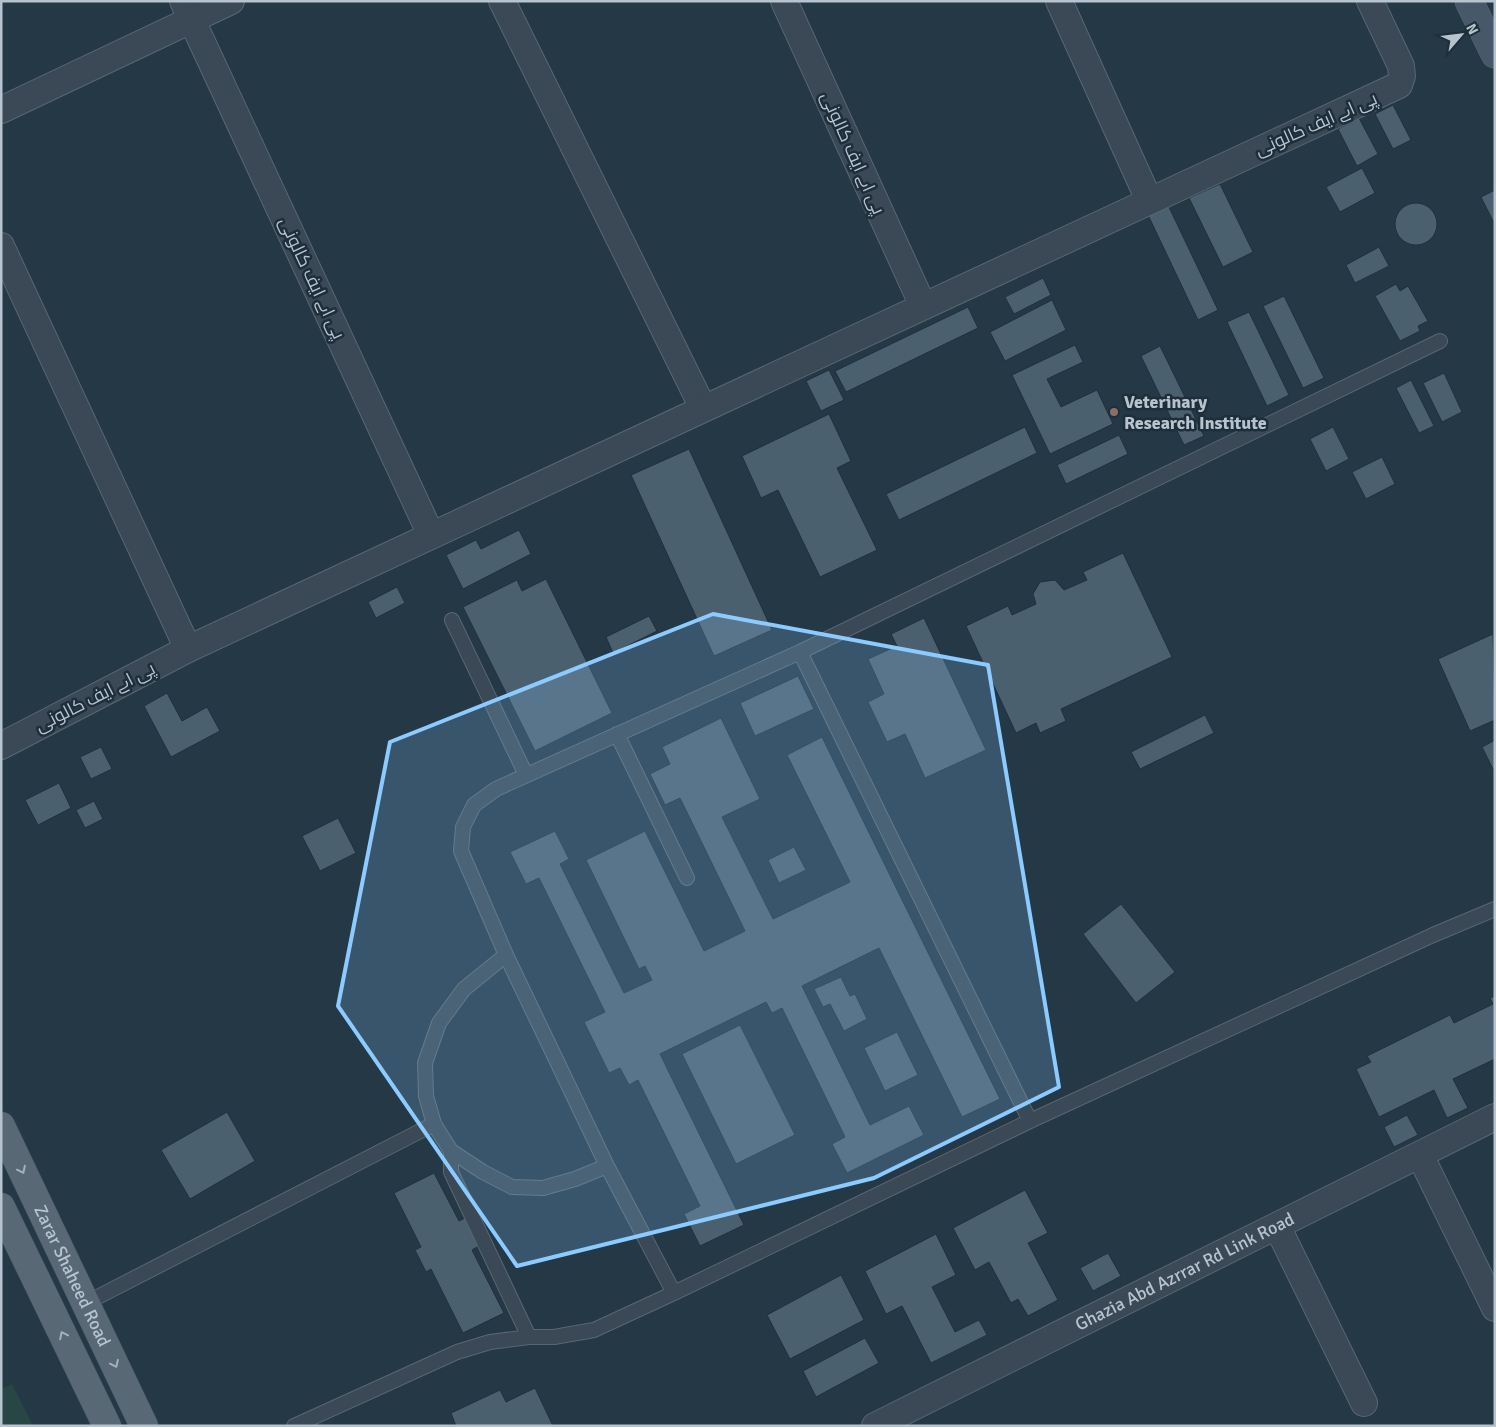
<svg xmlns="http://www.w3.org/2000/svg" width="1496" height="1427" viewBox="0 0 1496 1427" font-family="Signika,Cairo,sans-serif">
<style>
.green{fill:#274645}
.building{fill:#4b606e;stroke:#20303c}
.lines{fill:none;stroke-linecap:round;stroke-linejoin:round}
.lane-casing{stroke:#586772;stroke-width:16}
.street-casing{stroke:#586772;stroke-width:28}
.secondary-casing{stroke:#586772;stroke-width:29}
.primary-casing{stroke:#465561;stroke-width:29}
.lane{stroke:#3a4955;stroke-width:14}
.street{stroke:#3a4955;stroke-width:26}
.secondary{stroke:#475968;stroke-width:28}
.primary{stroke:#586975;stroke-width:28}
.oneway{stroke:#a4b2bc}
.marked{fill:#8bcbff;fill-opacity:0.2;stroke:#8bcbff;stroke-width:4;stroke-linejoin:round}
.education-dot{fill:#8d6e63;stroke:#1e2e3a;stroke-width:2}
.labels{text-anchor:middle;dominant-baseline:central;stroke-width:5;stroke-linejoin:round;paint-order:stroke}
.street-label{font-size:18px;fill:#b7c4ce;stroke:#1e2e3a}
.poi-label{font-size:18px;font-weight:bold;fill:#b7c4ce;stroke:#1e2e3a;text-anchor:start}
</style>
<rect width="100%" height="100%" fill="#253846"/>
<path class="green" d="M12,1384L33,1426H1V1389Z"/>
<path class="building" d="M1393,105L1411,140L1393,149L1375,114Z
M1359,118L1378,154L1357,166L1338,129Z
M1362,168L1375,193L1340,212L1326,187Z
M1220,184L1253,252L1223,267L1189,198Z
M1495,190V225L1481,197Z
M1395 224a21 21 0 1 1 42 0a21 21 0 1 1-42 0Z
M1168,205L1218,310L1198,320L1148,215Z
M1379,247L1389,266L1355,283L1346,265Z
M1043,278L1051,295L1014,314L1005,297Z
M1396,284L1400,291L1408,286L1428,321L1418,326L1420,331L1400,341L1375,296Z
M1284,296L1324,378L1303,388L1263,306Z
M1052,300L1066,330L1005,361L990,332Z
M968,307L978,328L846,392L835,371Z
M1249,312L1289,395L1267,406L1227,322Z
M1075,345L1083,362L1047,379L1061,407L1097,390L1113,424L1050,454L1012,375Z
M1160,346L1204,436L1184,445L1141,356Z
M829,370L844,400L821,411L806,381Z
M1444,373L1462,412L1442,422L1423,383Z
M1411,380L1434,426L1419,433L1396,388Z
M829,414L851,461L837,468L877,550L820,577L778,490L761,498L742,456Z
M1025,427L1037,453L899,520L886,494Z
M1333,427L1349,459L1326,471L1310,439Z
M1119,435L1128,454L1066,484L1057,465Z
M689,449L772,630L714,656L631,475Z
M1382,457L1395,484L1366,499L1352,472Z
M519,530L531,554L463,589L446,555L476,540L481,549Z
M1123,553L1172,657L1061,709L1066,721L1040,733L1036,723L1016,733L966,626L1008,606L1012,615L1036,604L1033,594L1040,582L1055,580L1064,590L1087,580L1083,572Z
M546,579L612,713L535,751L463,607L517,580L522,591Z
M397,587L405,603L376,618L368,602Z
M649,616L657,631L613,653L606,637Z
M924,618L986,750L925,778L905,734L887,742L868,702L884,694L868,659L897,646L891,634Z
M1493,634L1495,720L1470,731L1438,659Z
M798,676L814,709L755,736L740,703Z
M167,693L182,721L207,707L220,731L171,757L144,706Z
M1205,715L1214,733L1140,769L1131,752Z
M721,718L760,799L722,817L773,919L850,882L787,755L822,737L1000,1099L962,1117L879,948L802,986L870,1125L909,1106L924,1135L847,1173L832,1144L845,1137L782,1008L772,1013L766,1002L660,1054L744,1225L700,1246L684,1214L700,1206L638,1080L629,1085L620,1068L609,1073L584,1022L605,1012L539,878L526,884L510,852L555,831L569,859L560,864L624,993L652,980L645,966L639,969L586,860L645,831L704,951L745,931L680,798L665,805L650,774L670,764L662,747Z
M1495,740V773L1482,747Z
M101,747L112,769L91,779L80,757Z
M59,783L71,808L38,825L25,800Z
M94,801L103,819L85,828L76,810Z
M338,818L356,853L320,871L302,836Z
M794,847L806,870L779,883L768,860Z
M1121,904L1175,972L1136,1003L1083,934Z
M841,977L850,996L855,994L867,1019L844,1031L830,1004L823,1007L814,989Z
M1495,996V1059L1453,1079L1468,1108L1447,1118L1434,1090L1379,1117L1356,1069L1371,1062L1367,1056L1450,1015L1454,1023L1493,1004L1490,998Z
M740,1025L795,1135L736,1164L682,1054Z
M897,1032L918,1075L885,1091L864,1048Z
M227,1112L255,1161L190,1199L161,1150Z
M1407,1115L1418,1135L1394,1147L1384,1127Z
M434,1173L459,1221L465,1218L479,1246L472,1250L504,1313L463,1333L431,1269L426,1272L415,1250L421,1247L394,1193Z
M1025,1190L1048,1233L1028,1243L1058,1300L1028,1316L1018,1299L1011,1303L989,1262L975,1270L953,1228Z
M936,1234L956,1275L932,1287L955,1332L979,1320L987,1335L931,1363L902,1306L886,1314L865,1271Z
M1108,1253L1121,1276L1093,1291L1080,1268Z
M841,1275L864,1320L790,1359L767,1315Z
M865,1338L879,1363L816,1397L803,1371Z
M535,1388L553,1426H456L451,1413L500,1390L506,1402Z"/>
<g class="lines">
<g class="lane-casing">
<path id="lane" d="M1440,341L800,652L496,789L474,805L463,827L461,851L506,955L607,1166L674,1293L1030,1121L1433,935L1495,909
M452,620L526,775
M800,652L1030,1121
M617,734L687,878
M434,1124L451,1151L483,1172L512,1187L543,1188L575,1179L607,1166
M451,1151V1172L529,1337
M86,1303L434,1124L426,1096L425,1063L439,1023L464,989L506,955
M294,1426L457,1352L490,1342L529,1337H554L594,1330L674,1293"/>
</g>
<g class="street-casing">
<g id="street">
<path d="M183,1L431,535"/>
<path d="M502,1L703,408"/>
<path d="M784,1L923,306"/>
<path d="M1059,1L1149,200"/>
<path d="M1,110L231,1"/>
<path d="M1,246L188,649"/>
<path d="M1,746L188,649L1399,85L1402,76L1401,66L1370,1"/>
<path d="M1420,1155L1495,1308"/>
<path d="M1277,1226L1364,1403"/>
<path id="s1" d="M875,1426L1495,1117"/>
</g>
</g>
<g class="secondary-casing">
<path id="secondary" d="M1469,1L1495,54"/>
</g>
<g class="primary-casing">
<g id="primary">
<path id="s2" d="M1,1126L144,1426"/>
<path d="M1,1207L107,1426"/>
</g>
</g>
<use href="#lane" class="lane"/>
<use href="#street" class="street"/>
<use href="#secondary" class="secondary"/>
<use href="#primary" class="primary"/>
</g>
<defs><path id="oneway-chevron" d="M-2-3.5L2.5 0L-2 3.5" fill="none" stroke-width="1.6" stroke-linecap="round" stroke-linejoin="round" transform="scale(1.25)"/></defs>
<g class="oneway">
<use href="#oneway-chevron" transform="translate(22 1170) rotate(64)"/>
<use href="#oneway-chevron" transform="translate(63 1335) rotate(-116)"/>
<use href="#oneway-chevron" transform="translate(115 1364) rotate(65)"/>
</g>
<path class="marked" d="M713,614L988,665L1059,1087L874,1178L517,1266L338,1006L390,742Z"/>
<circle class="education-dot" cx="1114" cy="412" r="5"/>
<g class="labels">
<g class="street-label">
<text transform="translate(1316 124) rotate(-24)">پی اے ایف کالونی</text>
<text transform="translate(853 153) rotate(66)">پی اے ایف کالونی</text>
<text transform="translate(312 278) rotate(65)">پی اے ایف کالونی</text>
<text transform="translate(95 697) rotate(-27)">پی اے ایف کالونی</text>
<text stroke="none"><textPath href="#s1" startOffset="346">Ghazia Abd Azrrar Rd Link Road</textPath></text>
<text stroke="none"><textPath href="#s2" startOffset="166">Zarar Shaheed Road</textPath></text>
</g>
<g class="poi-label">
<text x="1124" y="402">Veterinary<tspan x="1124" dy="21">Research Institute</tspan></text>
</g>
</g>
<rect width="1496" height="1427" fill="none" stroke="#b7c4ce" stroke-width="5"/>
<g transform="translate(1461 35) rotate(62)" stroke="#1e2e3a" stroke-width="4" paint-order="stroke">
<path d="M0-4L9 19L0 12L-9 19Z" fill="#b7c4ce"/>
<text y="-8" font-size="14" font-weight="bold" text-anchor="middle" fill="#b7c4ce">N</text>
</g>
</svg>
